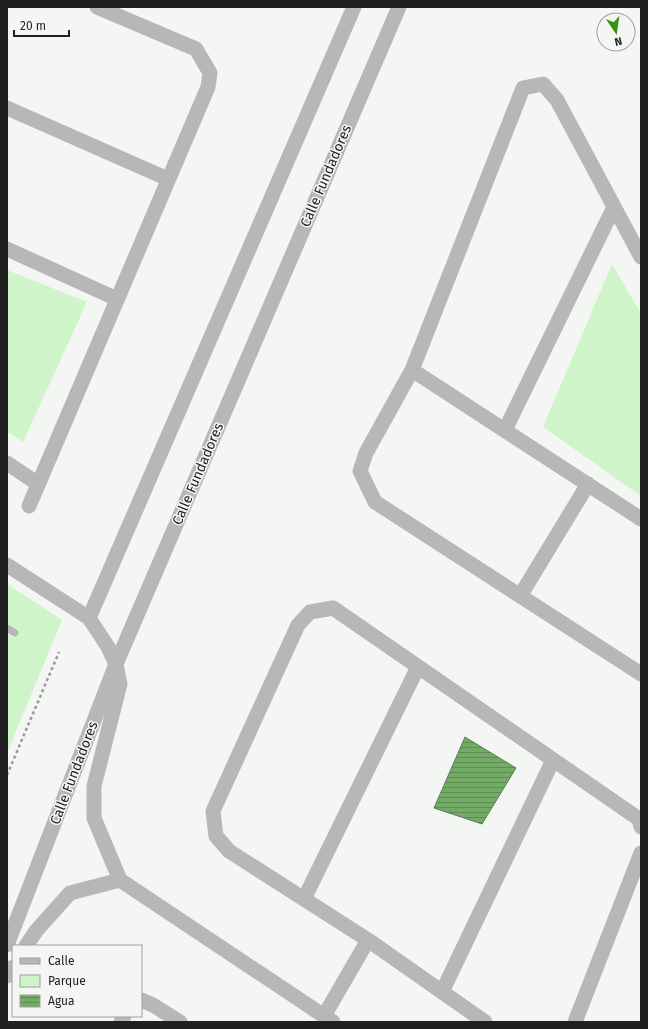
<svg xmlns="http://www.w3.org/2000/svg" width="648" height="1029" viewBox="0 0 648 1029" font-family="'Fira Sans',sans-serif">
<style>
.green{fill:#d0f4c9}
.water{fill:url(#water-rules);stroke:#598151}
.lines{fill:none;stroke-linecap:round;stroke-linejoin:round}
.path{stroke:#979997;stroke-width:2.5;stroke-dasharray:3 3;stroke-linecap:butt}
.service{stroke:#b6b7b6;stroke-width:7}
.minor{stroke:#b6b7b6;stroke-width:15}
.labels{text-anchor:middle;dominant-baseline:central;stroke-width:3;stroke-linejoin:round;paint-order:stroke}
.street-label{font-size:14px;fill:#1f201f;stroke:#f3f6f3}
</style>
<defs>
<pattern id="water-rules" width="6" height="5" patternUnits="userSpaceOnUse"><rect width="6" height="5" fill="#72ab66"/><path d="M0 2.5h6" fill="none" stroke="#5d8b53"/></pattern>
</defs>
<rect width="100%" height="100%" fill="#f3f6f3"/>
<path class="green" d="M612,264L641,314V496L543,427Z
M7,270L87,302L23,442L7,432Z
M7,584L62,620L7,753Z"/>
<path class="water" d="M465,737L516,768L482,824L434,808Z"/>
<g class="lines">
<path class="path" d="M7,775L59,652"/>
<path class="service" d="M7,628L15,633"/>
<path class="minor" d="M7,108L168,179
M7,249L117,299
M641,257L557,100L543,84L523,88L412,370L366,453L360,471L375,502L641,674
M412,370L641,519
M505,430L614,207
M7,463L38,484
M29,506L208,87L210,73L196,49L97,7
M7,565L89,618L108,647L116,664L120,684L94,786V818L120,880L333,1022
M520,596L588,484
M89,618L354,7
M304,899L418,667
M7,945L116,664L399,7
M26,946L36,931L70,893L120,880
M7,976L13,967
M442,992L553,760
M141,1000L153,1005L180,1022
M324,1016L368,940
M121,1022L124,1016
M485,1022L368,940L229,851L216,836L213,811L298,625L310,612L333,608L639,819L641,827
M575,1022L641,853"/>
</g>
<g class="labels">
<g class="street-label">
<text transform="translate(326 176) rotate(-67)">Calle Fundadores</text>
<text transform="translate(198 474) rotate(-67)">Calle Fundadores</text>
<text transform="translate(74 773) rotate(-69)">Calle Fundadores</text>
</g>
</g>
<rect width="648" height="1029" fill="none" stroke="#1f201f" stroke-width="16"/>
<rect x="12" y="945" width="130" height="72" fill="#f3f6f3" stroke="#9ea09e"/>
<rect x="20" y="958" width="20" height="6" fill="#b6b7b6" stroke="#9ea09e"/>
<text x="48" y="965" font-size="12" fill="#1f201f">Calle</text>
<rect x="20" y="975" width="20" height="12" fill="#d0f4c9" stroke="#9ea09e"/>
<text x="48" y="985" font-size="12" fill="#1f201f">Parque</text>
<rect x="20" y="995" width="20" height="12" fill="url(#water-rules)" stroke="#9ea09e"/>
<text x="48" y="1005" font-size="12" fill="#1f201f">Agua</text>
<g transform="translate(616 32) rotate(167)"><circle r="19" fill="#f3f6f3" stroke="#9ea09e"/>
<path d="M0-3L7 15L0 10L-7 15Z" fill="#329516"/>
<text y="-6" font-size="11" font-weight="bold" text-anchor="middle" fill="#1f201f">N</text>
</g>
<path d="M14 30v6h55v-6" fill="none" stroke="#1f201f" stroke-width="2"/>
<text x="20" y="30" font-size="12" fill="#1f201f" stroke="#f3f6f3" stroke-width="3" paint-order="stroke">20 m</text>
</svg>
